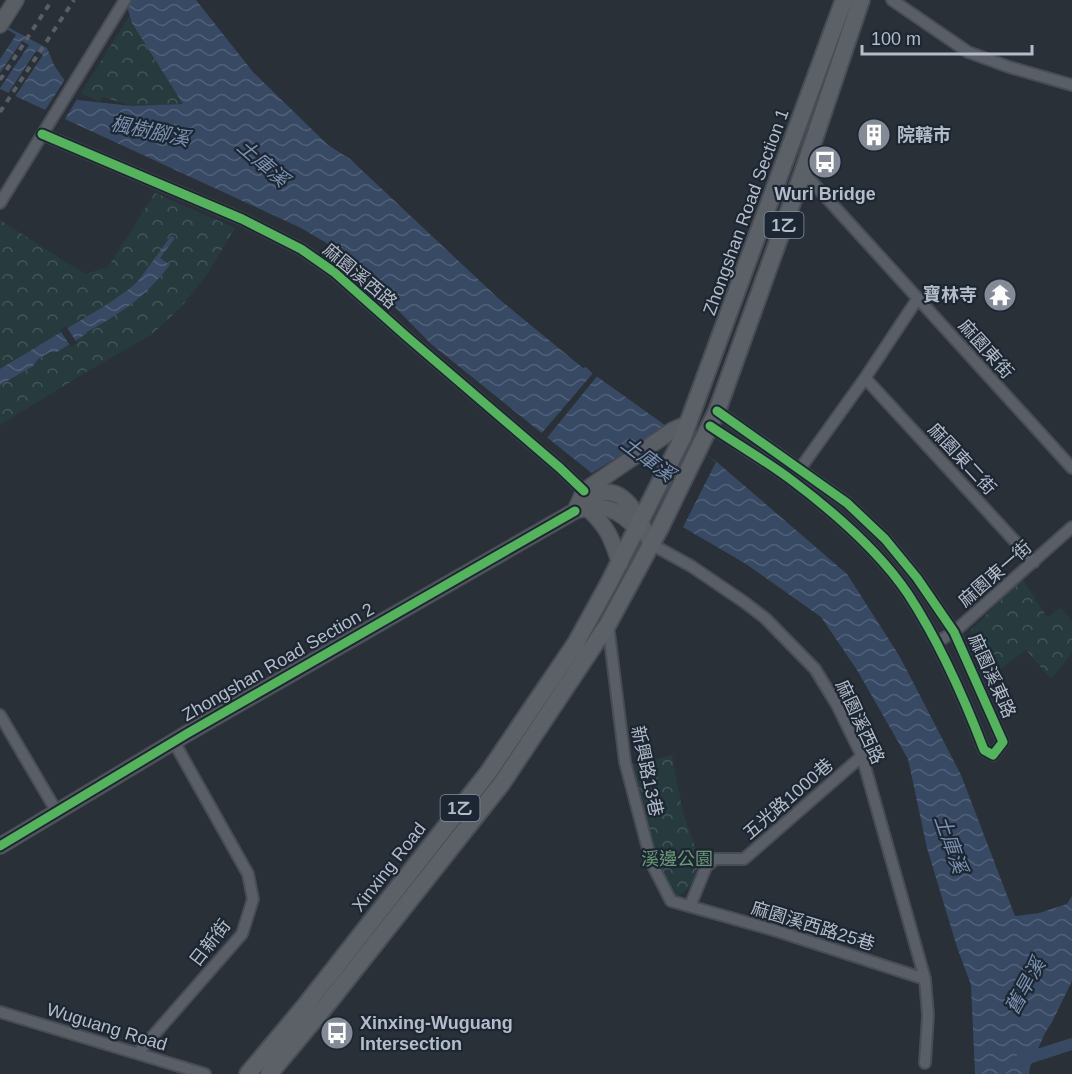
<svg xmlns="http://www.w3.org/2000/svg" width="1072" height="1074" viewBox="0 0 1072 1074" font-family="Arial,'Noto Sans TC',sans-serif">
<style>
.park{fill:url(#park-crowns)}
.water{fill:url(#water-waves)}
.pier{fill:#2a3038}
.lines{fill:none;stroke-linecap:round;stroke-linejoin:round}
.canal{stroke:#384963;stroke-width:12}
.street-casing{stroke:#484c53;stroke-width:14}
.secondary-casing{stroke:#484c53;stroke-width:18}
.primary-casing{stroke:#484c55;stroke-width:20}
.street{stroke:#5a5e66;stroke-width:10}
.secondary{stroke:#595d64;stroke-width:15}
.primary{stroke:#5c6168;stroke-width:16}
.rail{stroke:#595d64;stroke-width:4;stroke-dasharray:6 6;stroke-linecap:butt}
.cycleway-casing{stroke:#1d2633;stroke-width:13}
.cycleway{stroke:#56b35d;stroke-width:9}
.labels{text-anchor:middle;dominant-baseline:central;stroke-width:4.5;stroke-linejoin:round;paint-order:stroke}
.shield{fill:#1d2633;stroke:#878f9c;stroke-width:1.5}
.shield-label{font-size:16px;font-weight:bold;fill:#b4bcc9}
.poi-label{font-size:18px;font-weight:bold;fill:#b4bcc9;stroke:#1d2633;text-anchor:start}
.street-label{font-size:18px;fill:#b4bcc9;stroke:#1d2633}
.park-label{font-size:18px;fill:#6b9a76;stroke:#1d2633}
.water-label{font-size:20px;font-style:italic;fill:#7c92b1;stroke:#1d2633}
</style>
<defs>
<pattern id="park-crowns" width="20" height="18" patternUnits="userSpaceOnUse" patternTransform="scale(1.5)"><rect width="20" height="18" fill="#273a3e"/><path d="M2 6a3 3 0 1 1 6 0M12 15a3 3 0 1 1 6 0" fill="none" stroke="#445559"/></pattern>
<pattern id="water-waves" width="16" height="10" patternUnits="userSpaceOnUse" patternTransform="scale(1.5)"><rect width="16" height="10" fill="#384963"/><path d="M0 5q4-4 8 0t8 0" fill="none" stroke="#526178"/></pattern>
</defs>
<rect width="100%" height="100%" fill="#2a3038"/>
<path class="park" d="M130,15L132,23L184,104L132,106L103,97L99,102L81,93Z
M155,193L235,228L206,276L181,307L151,335L88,371L0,425V220L85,274L108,267Z
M1022,579L1047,617L1061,608L1072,621V653L1051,679L1026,650L992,675L970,631Z
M672,755L683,813L700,861C694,876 691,894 674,897L658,870L631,765Z"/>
<path class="water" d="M125,0H196L253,72L328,145L350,159L499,299L583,368L586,367L592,373L718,463L847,574L900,657L961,775L1015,916L1039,913L1067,904L1072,896V981L1052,1022L1045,1033L1030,1067L1029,1074H975L971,985L957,947L927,848L908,759L857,670L821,617L746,564L594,475L431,344L340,251L301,228L0,89V23L47,48L54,65L78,100L132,106L183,104L132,23Z
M171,236L175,238L160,258L170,265C143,299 124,311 87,332L86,334L57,352H50L38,359L33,366L0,385V369L106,305L128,290L139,280Z"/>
<path class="pier" d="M0,25L16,35L0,59Z
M22,41L29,45L0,88V73Z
M36,51L43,55L14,98L7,95Z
M66,78L79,96L63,122L44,112Z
M66,326L77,343L71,347L60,330Z
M594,372L598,375L546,439L541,434Z
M668,426L716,462L682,529L633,502L592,473Z"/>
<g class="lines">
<path class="canal" d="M1019,1061L1072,1044"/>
<g class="street-casing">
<path id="street" d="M892,0L968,52L1009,67L1072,85
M42,134L242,219L301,249L334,272L406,336L560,468L584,491
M803,172L1072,468
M0,203L125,0
M865,378L1034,562
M710,426C738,445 768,462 794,482C835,513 879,551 908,594C940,643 963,695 984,750L993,755L1003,742L954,632L917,578L885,539L847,503L717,411
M797,473L865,378L918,298
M651,544L691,566L744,602L765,618L815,669L837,705L862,756L925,979L928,1015L925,1063
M608,624L625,762L652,864L671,901L777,931L925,979
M937,642L954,632L1072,527
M0,715L57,812
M690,906L706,867L715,859H744L862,756
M0,1012L205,1074
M138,1053L242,934L253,899L248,874L174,742"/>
</g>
<g class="secondary-casing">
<path id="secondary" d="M0,25L16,0
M587,508C607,526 612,538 620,564
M578,510C606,503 621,511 639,531
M575,511L584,491L673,430L689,423
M0,846L188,733L575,511C582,506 590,497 598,494C627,484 642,524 651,544"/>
</g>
<g class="primary-casing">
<path id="primary" d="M248,1074L305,1006L488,773L576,643L609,583L683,437L844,0
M269,1074L329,1002L502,783L608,624L660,528L717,411L803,172L861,0"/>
</g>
<use href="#street" class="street"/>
<use href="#secondary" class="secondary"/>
<use href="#primary" class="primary"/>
<path class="rail" d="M0,15L10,0
M0,80L52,0
M0,112L74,0"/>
<g class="cycleway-casing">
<path id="cycleway" d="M42,134L242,219L301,249L334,272L406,336L560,468L584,491
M710,426C738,445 768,462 794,482C835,513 879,551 908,594C940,643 963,695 984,750L993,755L1003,742L954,632L917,578L885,539L847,503L717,411
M0,846L188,733L575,511"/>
</g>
<use href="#cycleway" class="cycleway"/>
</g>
<defs>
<g id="building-disc" transform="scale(1.725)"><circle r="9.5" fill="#848b96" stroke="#1d2633"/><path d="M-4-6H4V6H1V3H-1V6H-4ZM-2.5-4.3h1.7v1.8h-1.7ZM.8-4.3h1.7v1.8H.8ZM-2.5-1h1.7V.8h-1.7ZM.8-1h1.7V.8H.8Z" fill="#fff"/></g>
<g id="bus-disc" transform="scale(1.725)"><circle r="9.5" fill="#848b96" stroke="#1d2633"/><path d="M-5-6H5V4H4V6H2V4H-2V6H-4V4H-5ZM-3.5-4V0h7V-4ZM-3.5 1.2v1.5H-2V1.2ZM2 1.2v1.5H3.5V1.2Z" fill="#fff"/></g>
<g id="temple-disc" transform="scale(1.725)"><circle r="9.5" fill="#848b96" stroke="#1d2633"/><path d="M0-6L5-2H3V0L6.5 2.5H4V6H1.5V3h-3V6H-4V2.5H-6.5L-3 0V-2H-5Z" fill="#fff"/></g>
</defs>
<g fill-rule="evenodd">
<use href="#building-disc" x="874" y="135"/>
<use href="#bus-disc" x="825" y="162"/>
<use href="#temple-disc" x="1000" y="295"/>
<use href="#bus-disc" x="337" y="1033"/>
</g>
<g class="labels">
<g class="shield">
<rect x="764.5" y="212" width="39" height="26" rx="4.5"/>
<rect x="440.5" y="795" width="39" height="26" rx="4.5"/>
</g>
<g class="shield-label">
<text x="784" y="225">1乙</text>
<text x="460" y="808">1乙</text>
</g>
<g class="poi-label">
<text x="897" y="135">院轄市</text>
<text x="825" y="194" text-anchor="middle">Wuri Bridge</text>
<text x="977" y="295" text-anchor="end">寶林寺</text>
<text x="360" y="1023">Xinxing-Wuguang<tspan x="360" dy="21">Intersection</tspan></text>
</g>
<g class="street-label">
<text transform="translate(746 212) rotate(-70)">Zhongshan Road Section 1</text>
<text transform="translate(360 276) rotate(40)">麻園溪西路</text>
<text transform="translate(986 349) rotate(48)">麻園東街</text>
<text transform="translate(962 459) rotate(47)">麻園東二街</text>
<text transform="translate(995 574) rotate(-41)">麻園東一街</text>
<text transform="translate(278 662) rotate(-30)">Zhongshan Road Section 2</text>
<text transform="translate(992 676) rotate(66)">麻園溪東路</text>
<text transform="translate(860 722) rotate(65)">麻園溪西路</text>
<text transform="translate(647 771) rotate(78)">新興路13巷</text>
<text transform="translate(788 799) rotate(-41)">五光路1000巷</text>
<text transform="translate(389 867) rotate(-52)">Xinxing Road</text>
<text transform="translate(813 926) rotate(17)">麻園溪西路25巷</text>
<text transform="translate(210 943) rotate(-52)">日新街</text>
<text transform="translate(107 1027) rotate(17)">Wuguang Road</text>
</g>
<g class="park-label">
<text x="677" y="859">溪邊公園</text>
</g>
<g class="water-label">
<text transform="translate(150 131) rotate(12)">楓樹腳溪</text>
<text transform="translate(263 163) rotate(41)">土庫溪</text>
<text transform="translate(648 459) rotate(37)">土庫溪</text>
<text transform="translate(951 844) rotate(71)">土庫溪</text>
<text transform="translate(1025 986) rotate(-61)">舊旱溪</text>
</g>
</g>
<path d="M862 45v9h170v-9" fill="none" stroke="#b4bcc9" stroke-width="3"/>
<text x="871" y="45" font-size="18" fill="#b4bcc9" stroke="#1d2633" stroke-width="4.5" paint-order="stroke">100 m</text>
</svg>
